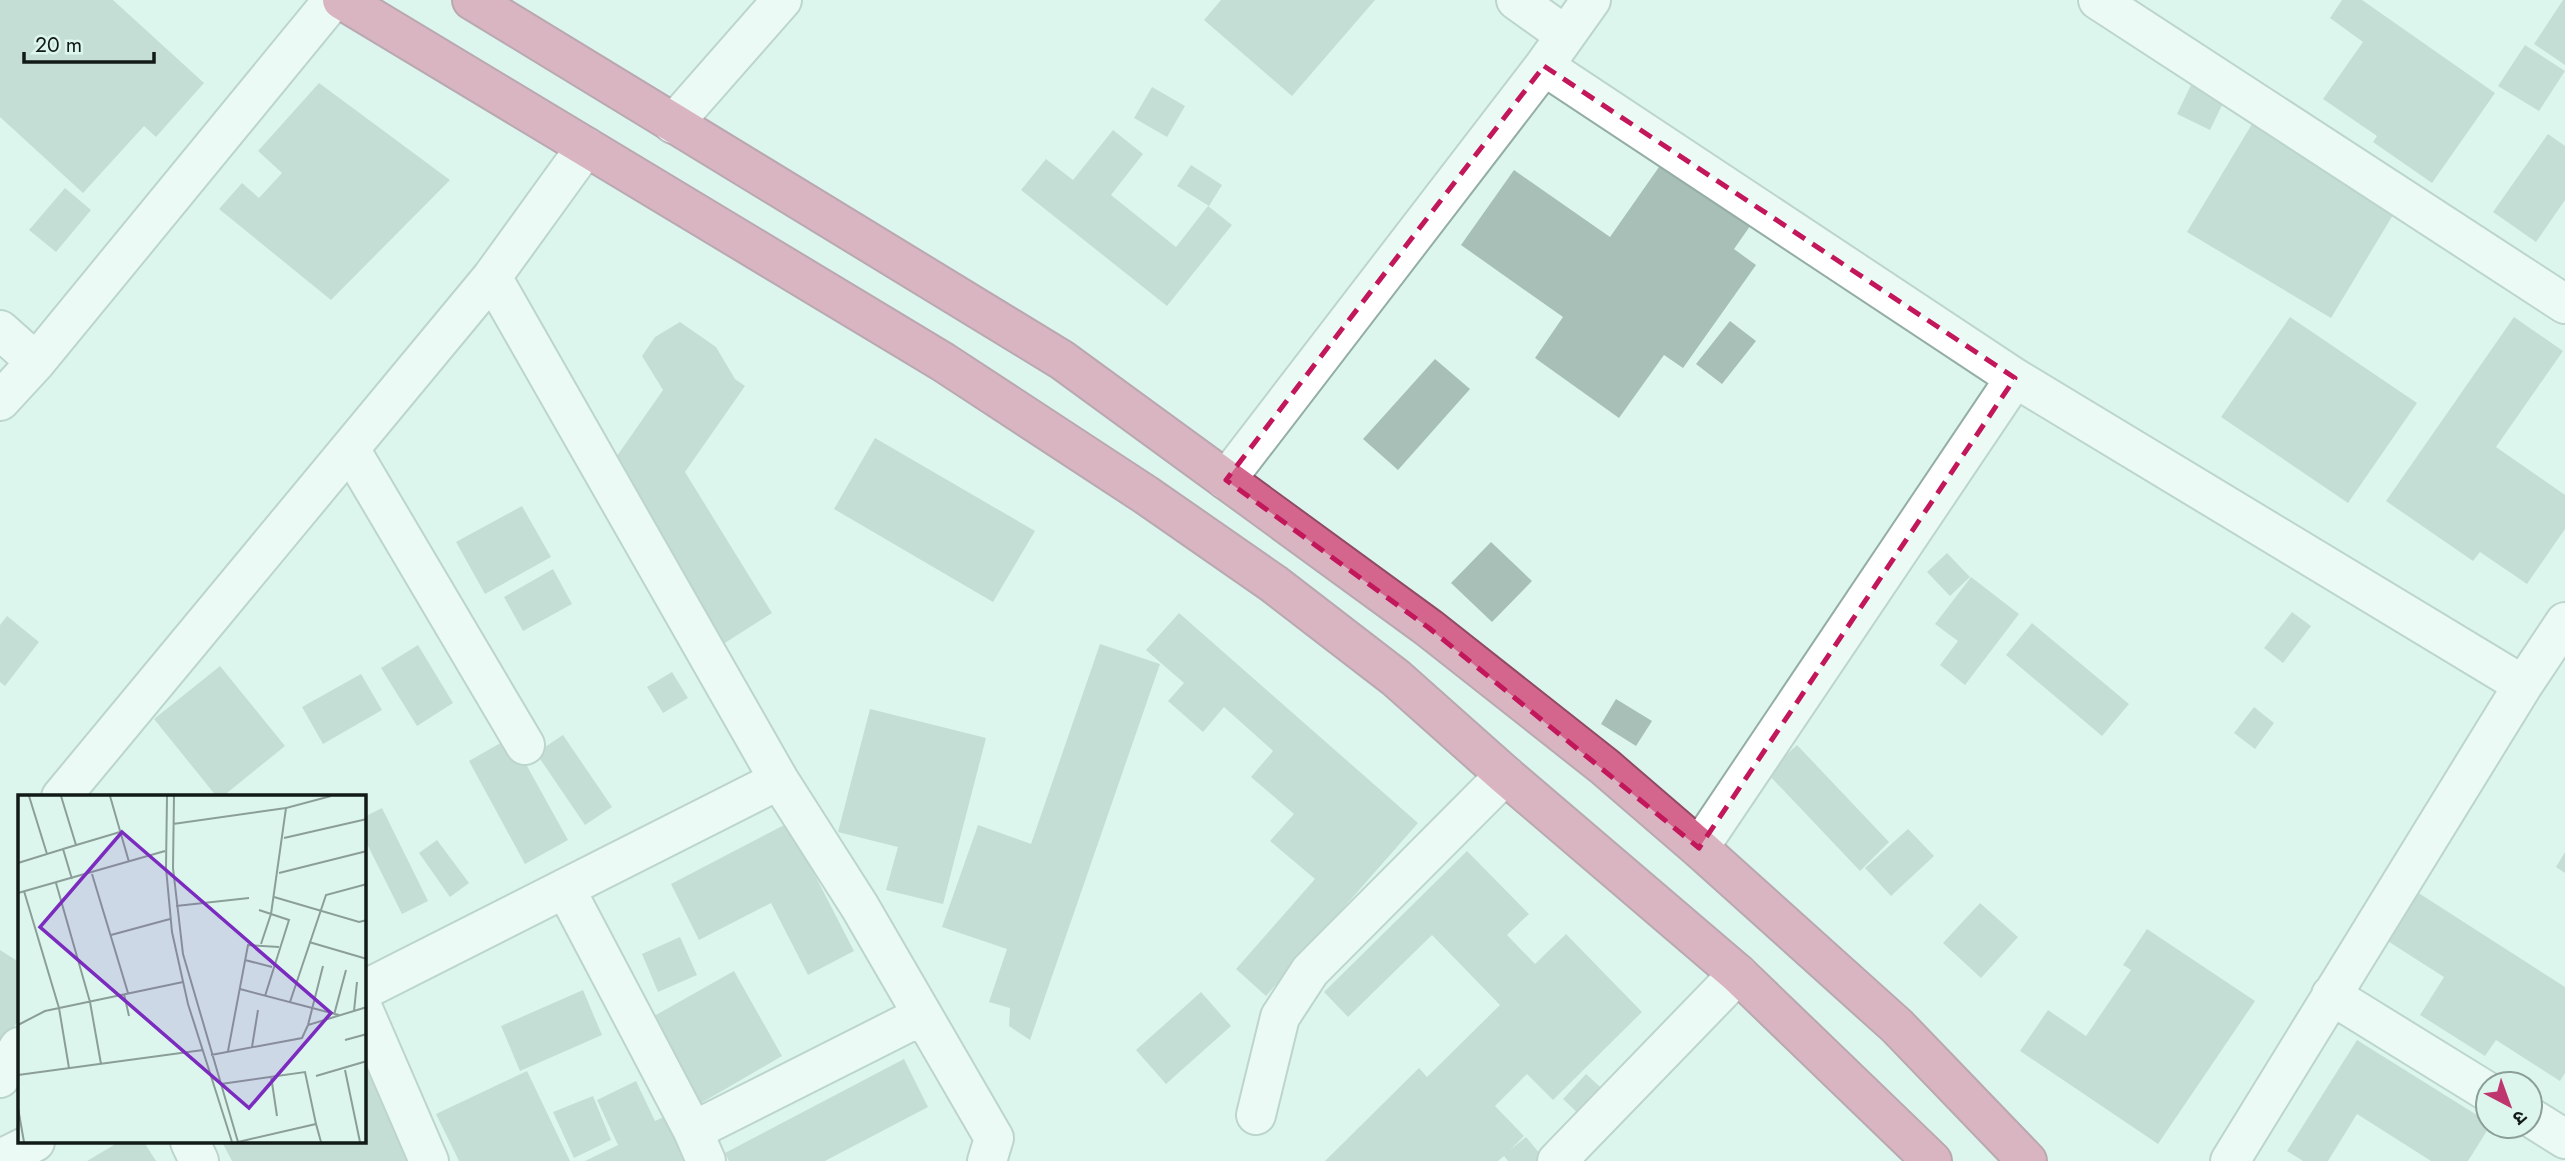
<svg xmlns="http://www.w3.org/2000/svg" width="2565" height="1161" viewBox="0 0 2565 1161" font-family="Jost,'Noto Sans Devanagari',sans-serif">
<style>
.building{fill:#a7bfb7}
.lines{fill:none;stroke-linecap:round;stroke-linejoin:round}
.minor-casing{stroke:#94ada5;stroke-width:42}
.highway-casing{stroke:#904b64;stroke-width:42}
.minor{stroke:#fff;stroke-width:38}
.highway{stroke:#d4668d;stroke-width:38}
.marked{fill:none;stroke:#c2185b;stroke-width:5;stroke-dasharray:14 9;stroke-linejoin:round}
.inset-road{fill:none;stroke:#8b9e98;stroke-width:2}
.view{fill:#7b2cbf;fill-opacity:0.15;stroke:#7b2cbf;stroke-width:3.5}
.inset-edge{fill:none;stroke:#111a17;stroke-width:3.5}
</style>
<rect width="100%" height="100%" fill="#dcf6ee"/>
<path class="building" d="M0,0H113L204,83L156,137L144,126L83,193L0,117Z
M1221,0H1375L1292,96L1204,20Z
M2342,0H2362L2495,93L2432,183L2373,142L2377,136L2323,99L2363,42L2330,18Z
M2563,0H2565V65L2534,44Z
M2525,45L2565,71L2539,111L2498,86Z
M319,83L450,180L331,300L219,209L242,183L259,198L282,173L258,151Z
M2191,85L2224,101L2210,130L2177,114Z
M1152,87L1185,106L1167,137L1134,118Z
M2252,124L2396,210L2331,318L2187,232Z
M1113,130L1143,154L1111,195L1176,247L1208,206L1232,225L1167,306L1021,190L1046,159L1073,180Z
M2548,134L2565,146V200L2536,242L2493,212Z
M1666,157L1755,219L1734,249L1756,265L1683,368L1664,355L1619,418L1535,358L1563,317L1461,245L1514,170L1610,237Z
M1191,165L1222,185L1209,206L1177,186Z
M65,188L91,210L56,252L29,230Z
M2290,317L2417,403L2348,503L2221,417Z
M2514,317L2563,351L2496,447L2565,495V529L2527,584L2480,552L2473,561L2386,501Z
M1730,321L1756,341L1722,384L1696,364Z
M680,322L716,347L735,379L745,386L685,472L772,613L720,646L610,466L663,390L642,356L655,337Z
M1435,359L1470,389L1398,470L1363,439Z
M875,438L1035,531L993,602L834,509Z
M522,506L551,557L485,594L456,542Z
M1491,542L1532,581L1492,622L1451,583Z
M1947,553L1970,577L1950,596L1927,572Z
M553,569L572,604L523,631L504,597Z
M1971,577L2019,614L1965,685L1940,665L1958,641L1935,624Z
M2292,612L2311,626L2283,663L2264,648Z
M1179,613L1418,823L1266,996L1236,969L1315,879L1270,841L1294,814L1251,777L1273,751L1224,707L1203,732L1168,701L1184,683L1146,650Z
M7,616L39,642L5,686L0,682V625Z
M2032,623L2129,704L2102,736L2006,655Z
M1100,644L1160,664L1030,1040L1009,1026L1010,1008L989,1002L1007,949L942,927L978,825L1031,844Z
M418,645L453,703L417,726L381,668Z
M220,666L285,746L222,797H217L154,719Z
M672,672L688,698L663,713L647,687Z
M361,674L382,710L323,744L302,707Z
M1616,699L1652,721L1636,746L1601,724Z
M2254,707L2274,723L2255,749L2234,733Z
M870,709L986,738L943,904L886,890L898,847L838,832Z
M563,735L612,807L585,825L536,753Z
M511,737L568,840L525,864L469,761Z
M1797,745L1889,842L1860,871L1767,773Z
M382,808L428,901L402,914L364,838V817Z
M788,823L854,951L808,975L771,903L699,940L671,884Z
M1908,829L1934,856L1891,896L1865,868Z
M437,840L469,883L450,897L419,853Z
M1467,851L1529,914L1507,935L1535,964L1566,934L1642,1012L1553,1100L1527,1074L1495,1106L1524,1136L1510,1150L1526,1137L1546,1161H1508L1504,1156L1498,1161H1325L1419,1068L1427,1077L1500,1005L1432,935L1348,1017L1324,992Z
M2565,852V873L2556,867Z
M2417,892L2565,987V1073L2560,1081L2496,1040L2485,1056L2420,1015L2444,977L2386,940Z
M1980,903L2018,937L1981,978L1943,943Z
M2147,929L2255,1001L2158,1144L2020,1051L2048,1010L2086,1036L2131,970L2123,965Z
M680,937L697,975L658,992L642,954Z
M0,950L19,962V1019L0,1050Z
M734,971L782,1056L696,1106L647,1020Z
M583,990L602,1035L520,1071L501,1026Z
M1201,992L1231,1026L1166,1084L1136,1050Z
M2357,1040L2488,1122L2490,1126L2468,1161H2431L2357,1114L2328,1161H2303L2287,1151Z
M364,1054L420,1161H232L222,1142H364Z
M904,1059L928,1107L825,1161H729L725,1153Z
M527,1071L570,1161H459L436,1114Z
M1586,1074L1609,1095L1585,1120L1563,1099Z
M636,1081L655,1121L672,1113L695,1161H585L618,1145L597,1100Z
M593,1096L611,1140L574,1158L553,1112Z
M119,1142H144L156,1161H87Z"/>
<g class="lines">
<g class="minor-casing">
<path id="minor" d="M1516,0L1565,35
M2098,0L2565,304
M1544,66L2015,378L2523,685
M673,124L782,0
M492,277L779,780L860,907L994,1138L987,1161
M0,330L36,362
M0,401L36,362L333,0
M350,449L525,745
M1226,480L1544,66L1591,0
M61,797L492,277L586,147
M1699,848L2015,378
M565,888L693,1131L706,1161
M364,990L779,780
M2331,995L2488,1092
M364,1011L429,1161
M0,1078L19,1047
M1256,1115L1280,1017L1310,971L1505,775
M2530,1117L2565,1139
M693,1131L921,1016
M190,1142L199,1161
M0,1159L35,1142
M1557,1161L1738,974
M2230,1161L2523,685L2565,622"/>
</g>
<g class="highway-casing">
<path id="highway" d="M342,0L943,362L1146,495L1274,584L1396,678L1505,775L1738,974L1932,1161
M472,0L1062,360L1429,628L1605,767L1699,848L1897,1026L2027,1161"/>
</g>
<use href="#minor" class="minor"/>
<use href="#highway" class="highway"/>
</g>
<path d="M0 0H2565V1161H0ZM1544,66L2015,378L1699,848L1429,628L1226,480Z" fill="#dcf6ee" fill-opacity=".55" fill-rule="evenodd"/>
<path class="marked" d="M1544,66L2015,378L1699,848L1429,628L1226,480Z"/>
<g transform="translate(18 795)">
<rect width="348" height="348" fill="#dcf6ee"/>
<path class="inset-road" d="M11,1L29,59M43,1L58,50M92,1L111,67M149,1L148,73L154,137L170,209L214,347M156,1L155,73L165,159L220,347M155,29L268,13M266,43L349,24M45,54L102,37M0,68L45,54L54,84M261,78L349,56M74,79L110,198M38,88L72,207L83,269M6,96L41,213L51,273M0,98L147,56M256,102L341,127L349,125M158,111L231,103M241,115L253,119L243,149M93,140L152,124M291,147L349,164M0,165V187M227,165L254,172M222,194L321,220M106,199L111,221M247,201L271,125L253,119L268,13L313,1M272,207L308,100L349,89M336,216L339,187M316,220L328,175M0,230L27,216L165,187M290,230L305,171M327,245L349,239M234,252L240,215M210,256L230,150L261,152M193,260L284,243L290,230L349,212M327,275L342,347M0,280L185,255M253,281L259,321M298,281L349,266M203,289L287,277L298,329M0,313L6,347M220,347L298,329L303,347"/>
<path class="view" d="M104,37L313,218L231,313L22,132Z"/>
<rect width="348" height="348" class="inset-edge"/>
</g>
<g transform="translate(2509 1105) rotate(139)"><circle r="33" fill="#dcf6ee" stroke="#8b9e98" stroke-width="2"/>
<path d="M0-5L12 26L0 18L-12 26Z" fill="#bf356e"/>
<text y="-10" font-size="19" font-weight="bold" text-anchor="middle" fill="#111a17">उ</text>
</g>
<path d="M24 52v10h130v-10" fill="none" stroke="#111a17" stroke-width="3.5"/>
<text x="35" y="52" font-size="21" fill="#111a17" stroke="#dcf6ee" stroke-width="5" paint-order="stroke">20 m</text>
</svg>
